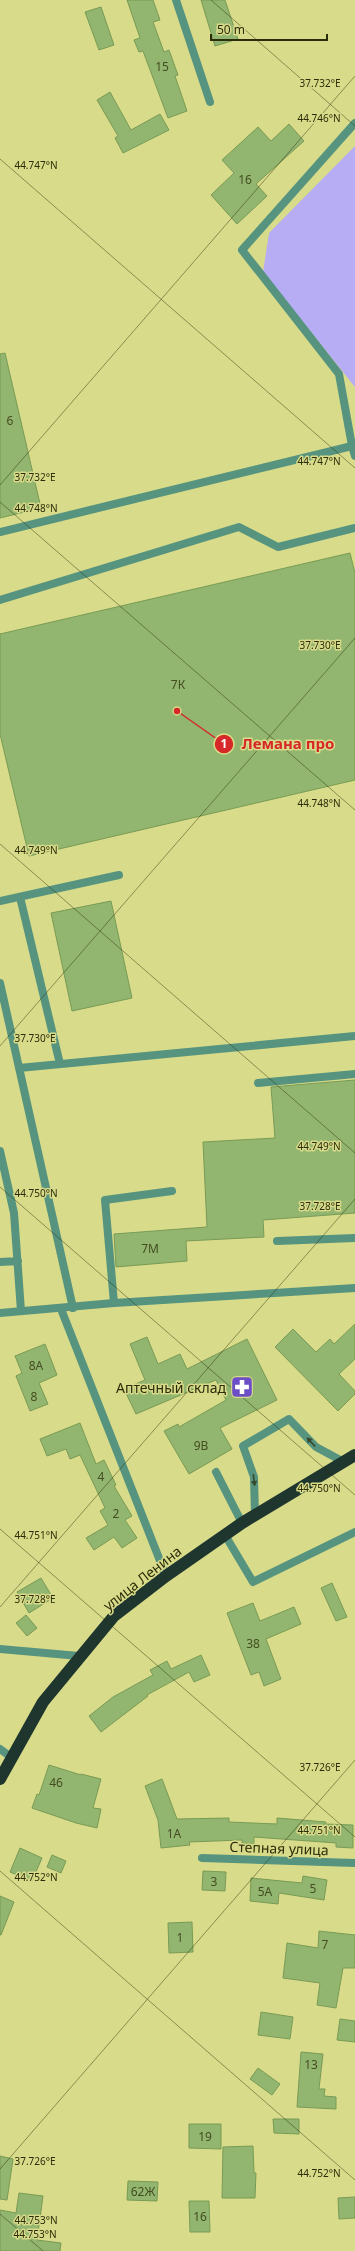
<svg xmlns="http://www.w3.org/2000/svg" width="355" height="2251" viewBox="0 0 355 2251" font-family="'Noto Sans',sans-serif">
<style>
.green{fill:#b7adf5}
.building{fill:#92b56f;stroke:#799b55}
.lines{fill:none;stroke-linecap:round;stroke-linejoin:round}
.lane{stroke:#56947f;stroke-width:8}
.street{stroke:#56947f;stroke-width:8}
.highway{stroke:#1f362e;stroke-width:12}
.oneway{fill:#384b2c}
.ticks{fill:none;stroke:#2b2c09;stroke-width:1;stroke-opacity:0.45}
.labels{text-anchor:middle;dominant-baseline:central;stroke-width:3;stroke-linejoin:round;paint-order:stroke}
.number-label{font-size:12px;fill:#454e22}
.poi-label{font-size:14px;fill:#2b2c09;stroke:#d8db89;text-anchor:end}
.street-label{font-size:14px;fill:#2b2c09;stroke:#d8db89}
.ticks-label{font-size:10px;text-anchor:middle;fill:#2b2c09;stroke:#d8db89;stroke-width:3;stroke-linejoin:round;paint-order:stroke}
.leader{fill:none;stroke:#d62828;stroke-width:1.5}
.callout-dot{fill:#d62828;stroke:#d8db89;stroke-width:1.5}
.mark-label{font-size:12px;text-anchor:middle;font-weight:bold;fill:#fff}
.callout-label{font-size:15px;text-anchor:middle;font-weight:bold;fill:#d62828;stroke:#d8db89;stroke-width:3;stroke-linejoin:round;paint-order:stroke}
</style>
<rect width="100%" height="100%" fill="#d8db89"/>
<path class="green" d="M355,146V387L263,272L269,233Z"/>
<path class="building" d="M127,0H153L160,20L153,22L164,52L169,50L178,75L175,76L187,111L168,118L143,51L139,52L134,40L140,38Z
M201,0H225L238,39L215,46Z
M101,7L114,45L99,50L85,12Z
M110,92L131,130L160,114L169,130L123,153L115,138L118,136L97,100Z
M289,124L304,141L256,184L267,196L237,224L211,195L234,173L222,160L258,127L271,141Z
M5,353L41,508L0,518V354Z
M350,553L355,573V780L29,856L0,734V634Z
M111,901L132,998L72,1011L51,913Z
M355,1080V1213L263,1220L264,1237L186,1241L187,1261L116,1267L114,1234L207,1227L203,1142L275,1138L271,1087Z
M355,1324V1359L339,1374L355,1391V1394L338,1411L275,1347L293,1329L316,1352L330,1339L334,1344Z
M147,1337L158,1364L180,1354L187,1369L247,1339L277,1400L220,1428L232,1449L189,1474L164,1431L178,1424L179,1427L226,1400L216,1380L136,1414L124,1389L145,1380L130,1344Z
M45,1344L57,1375L39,1383L48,1404L30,1411L16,1376L22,1373L15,1356Z
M80,1423L96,1464L104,1460L116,1485L114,1486L132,1516L125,1520L137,1538L122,1548L114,1537L94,1550L86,1538L108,1525L100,1511L105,1508L80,1455L70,1459L66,1449L47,1456L40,1439Z
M41,1578L53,1598L29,1613L17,1592Z
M332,1583L347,1617L336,1621L321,1588Z
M253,1603L260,1621L294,1607L301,1624L266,1639L281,1679L264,1686L259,1672L251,1675L227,1613Z
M26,1615L37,1628L27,1636L16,1623Z
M201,1655L210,1675L194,1682L189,1672L147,1695L148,1696L101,1732L89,1716L113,1697L153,1675L150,1670L167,1661L171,1669Z
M49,1765L81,1775V1774L101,1779L93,1808L101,1809L97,1828L76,1823L32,1808L37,1794L39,1795Z
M162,1779L177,1819L229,1818V1822L277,1824V1818L326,1822L325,1824L353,1825V1848L336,1847V1843L254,1837V1844L242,1843V1840L189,1842L190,1845L161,1848L158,1820L145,1786Z
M20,1848L42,1858L32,1881L10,1872Z
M52,1855L66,1861L61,1873L47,1867Z
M203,1871L226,1872L225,1891L202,1890Z
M303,1876L327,1880L324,1900L279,1893L278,1904L250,1901L251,1878L302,1883Z
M0,1896L14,1902L1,1935H0Z
M192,1922L193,1952L169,1953L168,1923Z
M319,1931L355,1935V1968H343L336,2008L317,2005L320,1983L283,1978L287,1943L318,1948Z
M261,2012L293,2017L290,2039L258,2035Z
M340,2019L355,2021V2042L337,2040Z
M301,2052L323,2054L319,2089H325L324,2096L336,2097V2109L297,2107Z
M258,2068L280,2084L272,2095L250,2079Z
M273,2119H299V2134L274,2133Z
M189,2124H221V2149L189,2148Z
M253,2146L254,2173H256L255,2198H222L223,2147Z
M0,2156L13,2159L7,2200L0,2199Z
M128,2181L158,2182L157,2201L127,2200Z
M19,2193L43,2196L37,2240L61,2243L60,2251H0V2210L16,2213Z
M355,2197V2218L339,2219L338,2198Z
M189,2201H209L210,2232H190Z"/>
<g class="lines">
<path class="lane" d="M352,446L339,374L242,250L355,123
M0,532L352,446L355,456
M0,600L239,527L278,547L355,528
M20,897L60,1064
M0,901L119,875
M0,983L73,1308
M19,1068L355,1036
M258,1083L355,1074
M0,1151L14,1213L21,1311
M277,1241L355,1238
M0,1262L18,1261
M114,1303L105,1200L172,1191
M216,1472L242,1523
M255,1515L254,1477L243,1446L289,1419L316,1447L344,1462
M225,1535L253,1582L355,1532
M0,1649L79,1656"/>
<path class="street" d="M176,0L210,102
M61,1309L166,1576
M0,1313L114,1303L355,1288
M0,1749L11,1757
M202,1858L355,1863"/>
<path class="highway" d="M0,1779L43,1702L114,1616L166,1576L242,1523L355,1455"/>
</g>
<defs><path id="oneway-solid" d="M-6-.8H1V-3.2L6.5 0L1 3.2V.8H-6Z"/></defs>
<g class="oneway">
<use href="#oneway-solid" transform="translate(311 1442) rotate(-133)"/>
<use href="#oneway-solid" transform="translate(254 1480) rotate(83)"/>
</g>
<path class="ticks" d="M211,0L355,126M0,159L355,468M0,485L355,76M0,502L355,810M0,844L355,1153M0,1046L355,638M0,1187L355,1495M0,1529L355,1837M0,1607L355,1199M0,1871L355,2180M0,2169L355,1760M0,2214L43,2251"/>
<defs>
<g id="pharmacy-square" transform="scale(1.15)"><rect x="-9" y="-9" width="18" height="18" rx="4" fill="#6c4ec7" stroke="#d8db89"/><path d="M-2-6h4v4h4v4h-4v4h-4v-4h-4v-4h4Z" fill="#fff"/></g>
</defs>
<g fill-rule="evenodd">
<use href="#pharmacy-square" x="242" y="1387"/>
</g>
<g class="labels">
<g class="number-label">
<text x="162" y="66">15</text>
<text x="245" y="179">16</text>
<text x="10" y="420">6</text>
<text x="178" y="684">7К</text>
<text x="150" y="1248">7М</text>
<text x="36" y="1365">8А</text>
<text x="34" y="1396">8</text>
<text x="201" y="1445">9В</text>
<text x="101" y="1476">4</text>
<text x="116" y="1513">2</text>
<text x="253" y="1643">38</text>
<text x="56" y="1782">46</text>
<text x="174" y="1833">1А</text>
<text x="214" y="1881">3</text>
<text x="313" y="1888">5</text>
<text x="265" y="1891">5А</text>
<text x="180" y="1937">1</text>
<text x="325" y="1944">7</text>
<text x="311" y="2064">13</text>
<text x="205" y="2136">19</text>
<text x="143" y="2191">62Ж</text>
<text x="200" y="2216">16</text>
</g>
<g class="poi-label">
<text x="226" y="1387">Аптечный склад</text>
</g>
<g class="street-label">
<text transform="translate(142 1578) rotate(-38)">улица Ленина</text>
<text transform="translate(279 1848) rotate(2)">Степная улица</text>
</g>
</g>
<g class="ticks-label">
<text x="320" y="87">37.732°E</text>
<text x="319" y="122">44.746°N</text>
<text x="36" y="169">44.747°N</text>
<text x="319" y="465">44.747°N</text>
<text x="35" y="481">37.732°E</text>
<text x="36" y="512">44.748°N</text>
<text x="320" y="649">37.730°E</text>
<text x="319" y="807">44.748°N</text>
<text x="36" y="854">44.749°N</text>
<text x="35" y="1042">37.730°E</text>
<text x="319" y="1150">44.749°N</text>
<text x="36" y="1197">44.750°N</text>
<text x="320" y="1210">37.728°E</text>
<text x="319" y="1492">44.750°N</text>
<text x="36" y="1539">44.751°N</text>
<text x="35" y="1603">37.728°E</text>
<text x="320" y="1771">37.726°E</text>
<text x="319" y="1834">44.751°N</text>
<text x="36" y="1881">44.752°N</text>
<text x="35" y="2165">37.726°E</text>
<text x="319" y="2177">44.752°N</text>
<text x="36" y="2224">44.753°N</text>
<text x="35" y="2238">44.753°N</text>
</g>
<path class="leader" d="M177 711L224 744"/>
<g class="callout-dot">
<circle cx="177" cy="711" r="4"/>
<circle cx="224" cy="744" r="10"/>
</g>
<g class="mark-label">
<text x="224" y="748">1</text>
</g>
<g class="callout-label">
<text x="288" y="749">Лемана про</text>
</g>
<path d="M211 34v6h116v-6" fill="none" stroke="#2b2c09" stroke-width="2"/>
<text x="217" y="34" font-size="12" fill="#2b2c09" stroke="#d8db89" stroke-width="3" paint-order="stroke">50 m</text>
</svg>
